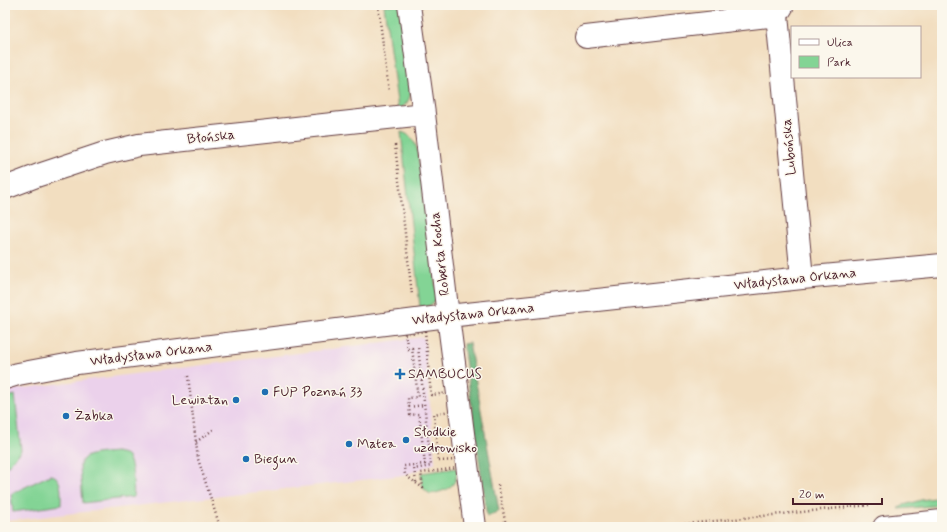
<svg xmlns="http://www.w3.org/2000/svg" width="947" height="532" viewBox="0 0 947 532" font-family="Mynerve,sans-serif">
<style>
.built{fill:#ebd1eb}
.green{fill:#83d495;stroke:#667a60}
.forest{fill:#6ab67e;stroke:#5a6a54}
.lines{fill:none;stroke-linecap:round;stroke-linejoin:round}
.minor-casing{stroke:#633c41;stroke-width:24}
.tertiary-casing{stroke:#633c41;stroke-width:24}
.path{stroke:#633c41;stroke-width:2.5;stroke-dasharray:1 3;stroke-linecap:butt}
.minor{stroke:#fff;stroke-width:22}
.tertiary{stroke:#fff;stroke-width:22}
.poi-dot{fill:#1f6fb2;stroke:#fbf7ec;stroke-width:1.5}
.labels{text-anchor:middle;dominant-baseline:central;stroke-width:3;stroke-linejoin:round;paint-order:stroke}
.street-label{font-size:14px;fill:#4a1f2b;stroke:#fbf7ec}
.poi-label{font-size:14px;fill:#4a1f2b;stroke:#fbf7ec;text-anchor:start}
</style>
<rect width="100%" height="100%" fill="#fbf7ec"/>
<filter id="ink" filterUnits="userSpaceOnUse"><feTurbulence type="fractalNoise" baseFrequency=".025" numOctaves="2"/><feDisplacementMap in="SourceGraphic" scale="8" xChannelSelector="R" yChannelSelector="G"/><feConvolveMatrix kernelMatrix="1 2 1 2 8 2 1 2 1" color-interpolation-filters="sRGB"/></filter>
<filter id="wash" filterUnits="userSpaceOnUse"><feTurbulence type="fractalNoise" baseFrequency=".012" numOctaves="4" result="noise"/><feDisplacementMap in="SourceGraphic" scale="16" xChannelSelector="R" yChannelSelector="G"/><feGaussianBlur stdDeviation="0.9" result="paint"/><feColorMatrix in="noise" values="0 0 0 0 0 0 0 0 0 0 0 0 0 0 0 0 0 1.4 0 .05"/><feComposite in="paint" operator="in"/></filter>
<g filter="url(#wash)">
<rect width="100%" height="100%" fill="#f2dec0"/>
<path class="built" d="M424,337L435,463L405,475L5,521V392L17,389Z"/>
<path class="green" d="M384,5H399L411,90C410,99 407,106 398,109Z
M401,132C410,134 414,140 417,149L437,297C433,305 429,307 420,307Z
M15,395L21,450L7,467L5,451V398Z
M115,452C120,453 124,453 127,456C134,464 133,486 134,497L83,503L80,467C80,463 82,459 86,457C92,453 108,453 115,452Z
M457,468C458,487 446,491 430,494L423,488L421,473Z
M50,475C63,475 61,496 61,505L13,512L11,494Z
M942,497V505L899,509V507L901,506L921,500Z"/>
<path class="forest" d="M469,343L499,511L487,517L463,344Z"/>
</g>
<g filter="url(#ink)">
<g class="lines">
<g class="minor-casing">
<path id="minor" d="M409,5L424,114L448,316L475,527
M783,5L777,15L802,278
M586,37L777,15
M5,188L39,175L105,153L139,145L424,114
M5,378L18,374L77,363L448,316L802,278L942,265"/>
</g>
<g class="tertiary-casing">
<path id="tertiary" d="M884,527L942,521"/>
</g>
<path class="path" d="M378,5L389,92
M395,145L412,295
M425,331L431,395L448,393L450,411L434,414L438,461L456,460L457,468L421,473L423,488L405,475L404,466L425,464L419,414L410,415L408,398L418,397L412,348L408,349L405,334Z
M188,376L198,459L220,527
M409,407L424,405
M196,442L214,429
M416,482L414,469L431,466L418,347
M498,485L506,526
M420,524V527
M505,526H526V527
M657,527L869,505"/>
<use href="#minor" class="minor"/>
<use href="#tertiary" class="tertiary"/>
</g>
</g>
<g class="poi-dot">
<path d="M398 368h4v4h4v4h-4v4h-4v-4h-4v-4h4z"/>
<circle cx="265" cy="392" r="4"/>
<circle cx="236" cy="400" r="4"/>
<circle cx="66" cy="416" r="4"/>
<circle cx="406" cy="440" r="4"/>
<circle cx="349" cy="444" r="4"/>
<circle cx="246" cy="459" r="4"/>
</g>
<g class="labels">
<g class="street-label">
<text transform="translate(211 137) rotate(-6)">Błońska</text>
<text transform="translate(789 147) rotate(-95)">Lubońska</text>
<text transform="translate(440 254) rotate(-97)">Roberta Kocha</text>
<text transform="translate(795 279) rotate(-6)">Władysława Orkana</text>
<text transform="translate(473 314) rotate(-6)">Władysława Orkana</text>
<text transform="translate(151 354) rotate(-7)">Władysława Orkana</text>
</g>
<g class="poi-label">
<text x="408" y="374">SAMBUCUS</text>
<text x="273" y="392">FUP Poznań 33</text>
<text x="228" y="400" text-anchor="end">Lewiatan</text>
<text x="74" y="416">Żabka</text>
<text x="414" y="432">Słodkie<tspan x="414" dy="16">uzdrowisko</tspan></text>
<text x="357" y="444">Matea</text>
<text x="254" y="459">Biegun</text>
</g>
</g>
<rect width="947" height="532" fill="none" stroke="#fbf7ec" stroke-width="20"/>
<rect x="791" y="26" width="130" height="52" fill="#fbf7ec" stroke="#b4a19f"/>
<rect x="799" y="39" width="20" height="6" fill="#ffffff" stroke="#b4a19f"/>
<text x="827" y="46" font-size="12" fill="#4a1f2b">Ulica</text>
<rect x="799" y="56" width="20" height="12" fill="#83d495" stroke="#b4a19f"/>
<text x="827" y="66" font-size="12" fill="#4a1f2b">Park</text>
<path d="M793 498v6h89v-6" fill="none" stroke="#4a1f2b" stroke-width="2"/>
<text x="799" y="498" font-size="12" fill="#4a1f2b" stroke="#fbf7ec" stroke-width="3" paint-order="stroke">20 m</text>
</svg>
